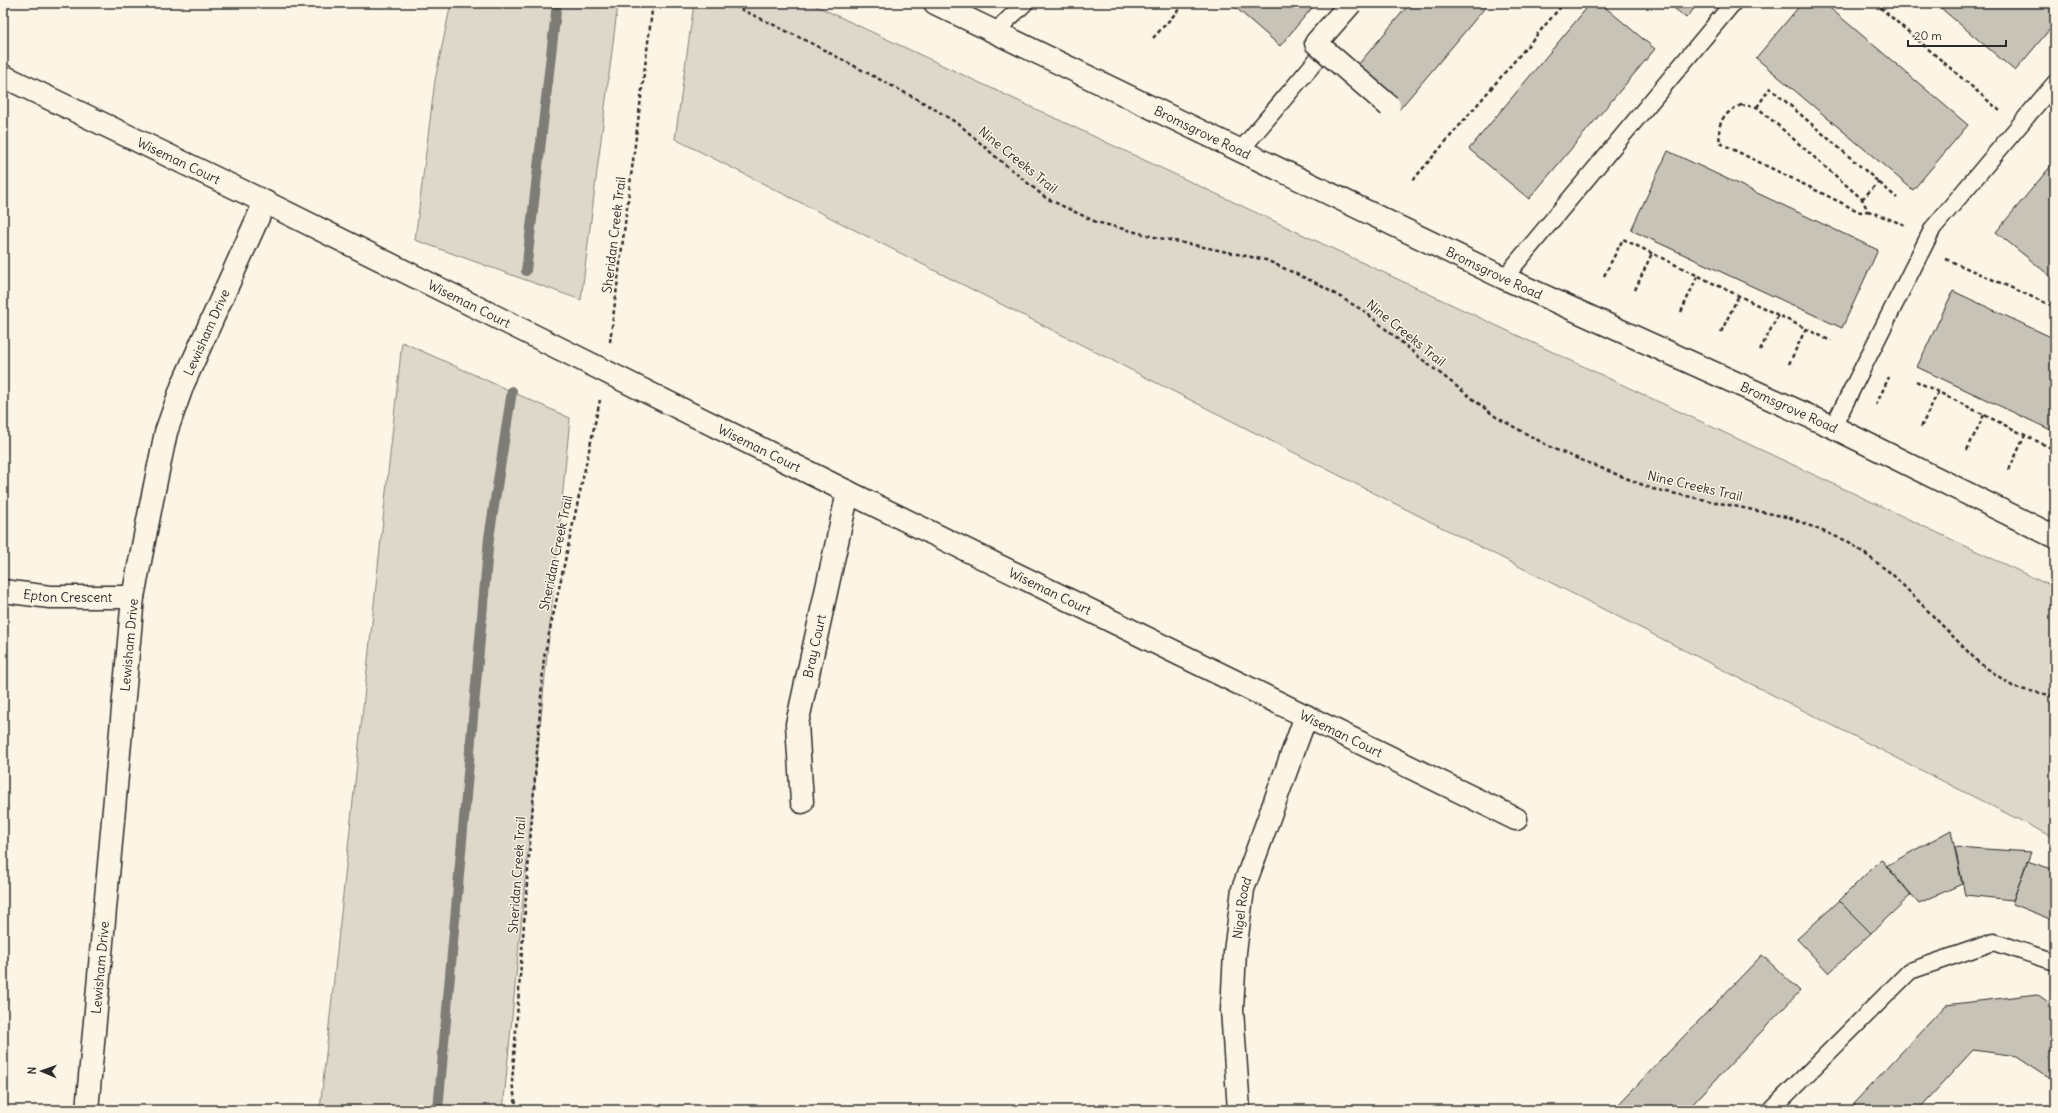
<svg xmlns="http://www.w3.org/2000/svg" width="2058" height="1113" viewBox="0 0 2058 1113" font-family="Delius,sans-serif">
<style>
.green{fill:#ded8ca;stroke:#84827a}
.lines{fill:none;stroke-linecap:round;stroke-linejoin:round}
.stream{stroke:#7d7b74;stroke-width:10}
.building{fill:#c8c3b7;stroke:#2b2b2b}
.lane-casing{stroke:#2b2b2b;stroke-width:19}
.street-casing{stroke:#2b2b2b;stroke-width:25}
.secondary-casing{stroke:#2b2b2b;stroke-width:25}
.path{stroke:#2b2b2b;stroke-width:2.5;stroke-dasharray:4 3;stroke-linecap:butt}
.lane{stroke:#fcf5e5;stroke-width:16}
.street{stroke:#fcf5e5;stroke-width:22}
.secondary{stroke:#fcf5e5;stroke-width:22}
.street-bridge-casing{stroke:#2b2b2b;stroke-width:25;stroke-linecap:butt}
.street-bridge{stroke:#fcf5e5;stroke-width:22}
.labels{text-anchor:middle;dominant-baseline:central;stroke-width:3;stroke-linejoin:round;paint-order:stroke}
.street-label{font-size:13px;fill:#2b2b2b;stroke:#fcf5e5}
</style>
<rect width="100%" height="100%" fill="#fcf5e5"/>
<filter id="ink" filterUnits="userSpaceOnUse"><feTurbulence type="fractalNoise" baseFrequency=".025" numOctaves="2"/><feDisplacementMap in="SourceGraphic" scale="8" xChannelSelector="R" yChannelSelector="G"/><feConvolveMatrix kernelMatrix="1 2 1 2 8 2 1 2 1" color-interpolation-filters="sRGB"/></filter>
<g filter="url(#ink)">
<path class="green" d="M451,3H618L581,300L415,240L435,80Z
M694,3H810L2055,588V838L675,139Z
M402,342L570,418L503,1110H320Z"/>
<g class="lines">
<path class="stream" d="M526,271L557,3
M438,1110L489,538L512,391"/>
</g>
<path class="building" d="M1238,3H1316L1280,46L1235,7Z
M1410,3H1489L1398,111L1352,72Z
M1591,3H1600L1655,49L1529,199L1469,149Z
M1668,3H1699L1686,18Z
M1802,3H1824L1968,125L1913,190L1756,58Z
M1935,3H2055V23L2015,71Z
M1668,151L1878,250L1842,328L1631,230Z
M2055,161V280L1996,232Z
M1953,291L2055,339V432L1917,367Z
M1951,830L1962,884L1919,903L1886,866Z
M1955,847L2031,852L2013,900L1965,895Z
M1881,859L1911,895L1871,933L1839,901Z
M2027,861L2055,870V921L2012,904Z
M1839,901L1871,933L1829,973L1797,939Z
M1762,955L1800,991L1687,1110H1613Z
M2037,994L2055,1007V1081L2017,1056L1973,1050L1918,1110H1861L1853,1104L1946,1005Z"/>
<g class="lines">
<g class="lane-casing">
<path id="lane" d="M995,32L1025,3
M1240,151L1320,56
M1504,278L1733,3
M1833,427L1933,228L2055,83
M1771,1110L1910,971L1994,942L2055,962"/>
</g>
<g class="street-casing">
<g id="street">
<path id="s1" d="M3,76L265,202L848,492L1516,819"/>
<path id="s2" d="M3,591L50,597H133"/>
<path id="s3" d="M802,802L797,724L848,492"/>
<path id="s4" d="M87,1110L133,597L153,495L166,432L183,384L265,202"/>
<path id="s5" d="M1239,1110L1232,1010L1235,952L1243,889L1306,716"/>
</g>
</g>
<g class="secondary-casing">
<g id="secondary">
<path id="s6" d="M935,3L1504,278L1833,427L2055,537"/>
</g>
</g>
<path class="path" d="M728,3L807,41L928,105L960,125L996,157L1046,198L1096,222L1155,237L1266,260L1316,283L1364,311L1419,357L1496,417L1554,449L1653,489L1791,518L1849,542L1892,574L1978,662L2015,688L2055,696
M1875,3L2000,111
M1153,38L1185,3
M1741,105L1757,107L1862,199L1868,211L1860,212L1720,143C1717,121 1722,115 1741,105Z
M1757,107L1770,88L1897,198
M1413,180L1564,3
M1862,199L1879,182
M1868,211L1905,225
M1946,259L2055,307
M1604,276L1623,239L1831,341
M1635,290L1652,253
M1681,312L1698,275
M1721,332L1739,295
M610,342L653,3
M1760,350L1778,315
M1789,364L1806,328
M1916,381L2055,450
M1876,405L1889,377
M1921,427L1938,392
M1967,450L1984,415
M2009,470L2025,435
M2050,490L2055,480
M517,1110L512,1083L544,657L600,400"/>
<use href="#lane" class="lane"/>
<use href="#street" class="street"/>
<use href="#secondary" class="secondary"/>
<g class="street-bridge-casing">
<path id="street-bridge" d="M1351,3L1316,43L1389,106"/>
</g>
<use href="#street-bridge" class="street-bridge"/>
</g>
</g>
<g class="labels">
<g class="street-label">
<text stroke="none"><textPath href="#s6" startOffset="297">Bromsgrove Road</textPath></text>
<text transform="translate(1018 160) rotate(39)">Nine Creeks Trail</text>
<text stroke="none"><textPath href="#s1" startOffset="195">Wiseman Court</textPath></text>
<text transform="translate(614 235) rotate(-83)">Sheridan Creek Trail</text>
<text stroke="none"><textPath href="#s6" startOffset="621">Bromsgrove Road</textPath></text>
<text stroke="none"><textPath href="#s1" startOffset="519">Wiseman Court</textPath></text>
<text stroke="none"><textPath href="#s4" startOffset="791">Lewisham Drive</textPath></text>
<text transform="translate(1406 333) rotate(39)">Nine Creeks Trail</text>
<text stroke="none"><textPath href="#s6" startOffset="945">Bromsgrove Road</textPath></text>
<text stroke="none"><textPath href="#s1" startOffset="843">Wiseman Court</textPath></text>
<text transform="translate(1695 486) rotate(13)">Nine Creeks Trail</text>
<text transform="translate(556 553) rotate(-78)">Sheridan Creek Trail</text>
<text stroke="none"><textPath href="#s1" startOffset="1167">Wiseman Court</textPath></text>
<text stroke="none"><textPath href="#s2" startOffset="65">Epton Crescent</textPath></text>
<text stroke="none"><textPath href="#s4" startOffset="467">Lewisham Drive</textPath></text>
<text stroke="none"><textPath href="#s3" startOffset="158">Bray Court</textPath></text>
<text stroke="none"><textPath href="#s1" startOffset="1491">Wiseman Court</textPath></text>
<text transform="translate(517 875) rotate(-86)">Sheridan Creek Trail</text>
<text stroke="none"><textPath href="#s5" startOffset="203">Nigel Road</textPath></text>
<text stroke="none"><textPath href="#s4" startOffset="143">Lewisham Drive</textPath></text>
</g>
</g>
<rect width="2058" height="1113" fill="none" stroke="#fcf5e5" stroke-width="16"/>
<rect x="8" y="8" width="2042" height="1097" fill="none" stroke="#2b2b2b" stroke-width="1.5" filter="url(#ink)"/>
<g transform="translate(42 1071) rotate(272)" stroke="#fcf5e5" stroke-width="3" paint-order="stroke">
<path d="M0-3L7 15L0 10L-7 15Z" fill="#2b2b2b"/>
<text y="-6" font-size="11" font-weight="bold" text-anchor="middle" fill="#2b2b2b">N</text>
</g>
<path d="M1908 40v6h98v-6" fill="none" stroke="#2b2b2b" stroke-width="2"/>
<text x="1914" y="40" font-size="12" fill="#2b2b2b" stroke="#fcf5e5" stroke-width="3" paint-order="stroke">20 m</text>
</svg>
